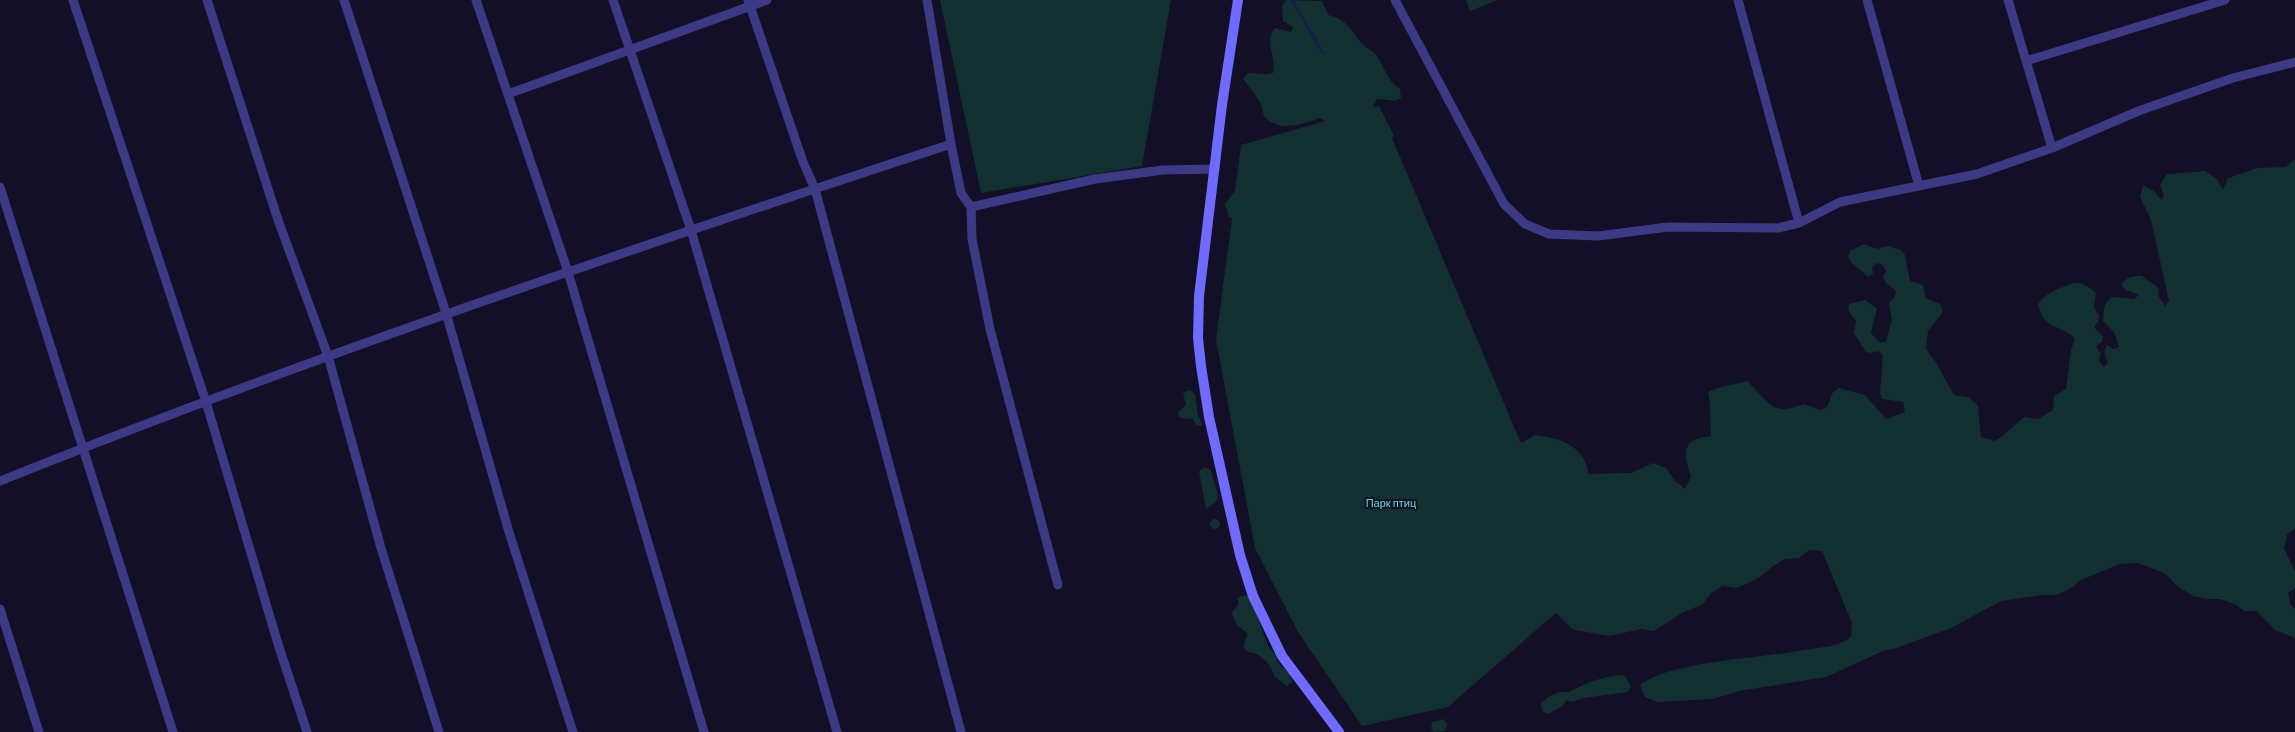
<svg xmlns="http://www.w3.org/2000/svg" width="2295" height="732" viewBox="0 0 2295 732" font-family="Barlow,sans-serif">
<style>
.green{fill:#12302f}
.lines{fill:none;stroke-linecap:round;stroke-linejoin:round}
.stream{stroke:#0c2248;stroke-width:2.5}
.minor{stroke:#3d3a85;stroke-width:9}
.secondary{stroke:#6f6bff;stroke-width:10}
.labels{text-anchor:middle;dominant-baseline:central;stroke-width:4;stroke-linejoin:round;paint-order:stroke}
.park-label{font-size:11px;fill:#5fe0c0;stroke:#130f26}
</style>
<rect width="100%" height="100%" fill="#130f26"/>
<path class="green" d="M940,0H1171L1142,166L981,193Z
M1286,0L1322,1L1328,15C1351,20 1350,33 1365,46C1369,50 1374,51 1377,56C1386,70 1386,79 1400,89L1401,98L1395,101L1377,99L1373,107L1379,106L1394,136L1392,138L1520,441L1522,443L1534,435C1560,438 1584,445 1589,474L1631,473L1653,463L1666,468L1675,481L1685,489L1691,477C1683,453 1681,439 1711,436C1710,421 1711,406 1708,392C1721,385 1733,386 1747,381C1768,400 1772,418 1803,404L1821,410L1827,407L1833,392L1839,388L1865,395L1886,419L1905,412L1903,402L1883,399L1880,394L1883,355L1878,351L1872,353L1866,352L1854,333L1856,321L1848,310L1849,304L1865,300L1877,308L1871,333L1880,343L1886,341L1892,320L1889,302L1894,298L1896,291L1886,283L1883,277L1886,271L1883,265L1877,263L1872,267L1873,274L1868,277L1851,262L1848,256L1851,250L1864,244L1877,249L1888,246L1901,250L1905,255L1910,281L1923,285L1926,298L1940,304L1943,310L1940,316L1928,331L1926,349L1935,361L1954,395L1968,397L1978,406L1981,437L1995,441C2008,434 2012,425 2025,417L2038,419L2053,410L2054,396L2066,389L2071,350L2075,338C2056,322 2045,331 2038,304C2045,295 2049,293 2058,289C2078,281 2079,279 2096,293L2094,307L2099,315L2098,322L2094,327L2103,336L2102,342L2096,346L2101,354L2099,361L2103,367L2108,363L2104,351L2107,345L2113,349L2119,347L2114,332L2103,321C2104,311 2103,304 2111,297L2134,299L2139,295L2126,290L2121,285C2128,276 2132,276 2142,276C2148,282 2154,283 2159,289L2158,295L2165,306L2169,301L2151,220L2140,197L2143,185L2155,192L2161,200L2164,196L2160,185L2167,174L2205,171L2217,179L2223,190L2228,178L2257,168L2286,167L2295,159V528L2287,535L2284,548L2295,571V588L2288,593L2291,605L2295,609V638L2275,630L2257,611H2244L2235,604L2220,599H2207L2193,596L2177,586L2166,574L2138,563L2120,564L2081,580L2068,590L2056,595H2042L2001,601L1951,628L1896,648L1883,651L1826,677L1739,691L1713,699L1658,702L1645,697L1640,685C1671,660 1768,658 1810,649C1825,647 1839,646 1851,637L1852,623L1822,551L1809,550L1799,558L1785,559L1773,566L1760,577L1749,583L1736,588L1723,586L1711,593L1703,604L1682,613L1654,631L1641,629L1610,636L1597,634L1572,629L1556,613L1448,707L1362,726L1298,632L1255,548L1216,340L1232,218L1229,217L1225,204L1235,191L1241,145L1325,121L1320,118C1303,124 1279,133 1265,117C1262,113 1262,107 1260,102C1255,94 1249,87 1243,79L1247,74C1256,71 1263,77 1273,73C1277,58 1263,39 1275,28L1291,32L1293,27L1283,21L1282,6Z
M1466,0H1498L1470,11Z
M1190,390L1195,394L1198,416L1203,426L1196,425L1193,419L1180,418L1178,412L1186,405L1183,393Z
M1205,467L1211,470L1218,496L1216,502L1206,509L1199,471Z
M1210 524a5 5 0 1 1 10 0a5 5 0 1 1-10 0Z
M1249,595L1268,646L1276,656L1278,663L1290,674L1292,682L1287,686L1274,676C1271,664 1261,653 1248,652L1243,647L1248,634L1236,624L1232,613L1238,605V598L1241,596Z
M1624,675L1631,686L1628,692C1615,694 1581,697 1572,702L1566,700L1563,706L1548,714L1542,711L1541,704C1545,699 1554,692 1562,692C1565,691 1568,693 1571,691C1588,682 1604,676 1624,675Z
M1444,719L1447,725L1445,731L1434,732L1431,730L1432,722Z"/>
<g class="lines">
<path class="stream" d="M1292,0L1323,53"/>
<path class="minor" d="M73,0L206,402L278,644L307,732
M207,0L278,220L328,356L381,548L439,732
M344,0L446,313L509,532L573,732
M476,0L568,272L704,732
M613,0L691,230L837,732
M748,0L803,162L815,189L961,732
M927,0L951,144L961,193L971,207L972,239L990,329L1058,585
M1395,0L1504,204L1525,224L1549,234L1598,236L1668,227L1778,228L1799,223L1840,202L1977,174L2052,148L2141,110L2233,78L2295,62
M1738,0L1799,223
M1867,0L1919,186
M2008,0L2052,148
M2026,61L2225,0
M508,94L767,0
M0,187L173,732
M971,207L1095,179L1163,170L1215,169
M0,481C312,356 631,249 951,144
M0,609L39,732"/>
<path class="secondary" d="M1238,0L1222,105L1199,296L1198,338L1201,366L1209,417L1240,555L1253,596L1282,656L1339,732"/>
</g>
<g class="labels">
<g class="park-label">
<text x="1391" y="502">Парк птиц</text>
</g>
</g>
</svg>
